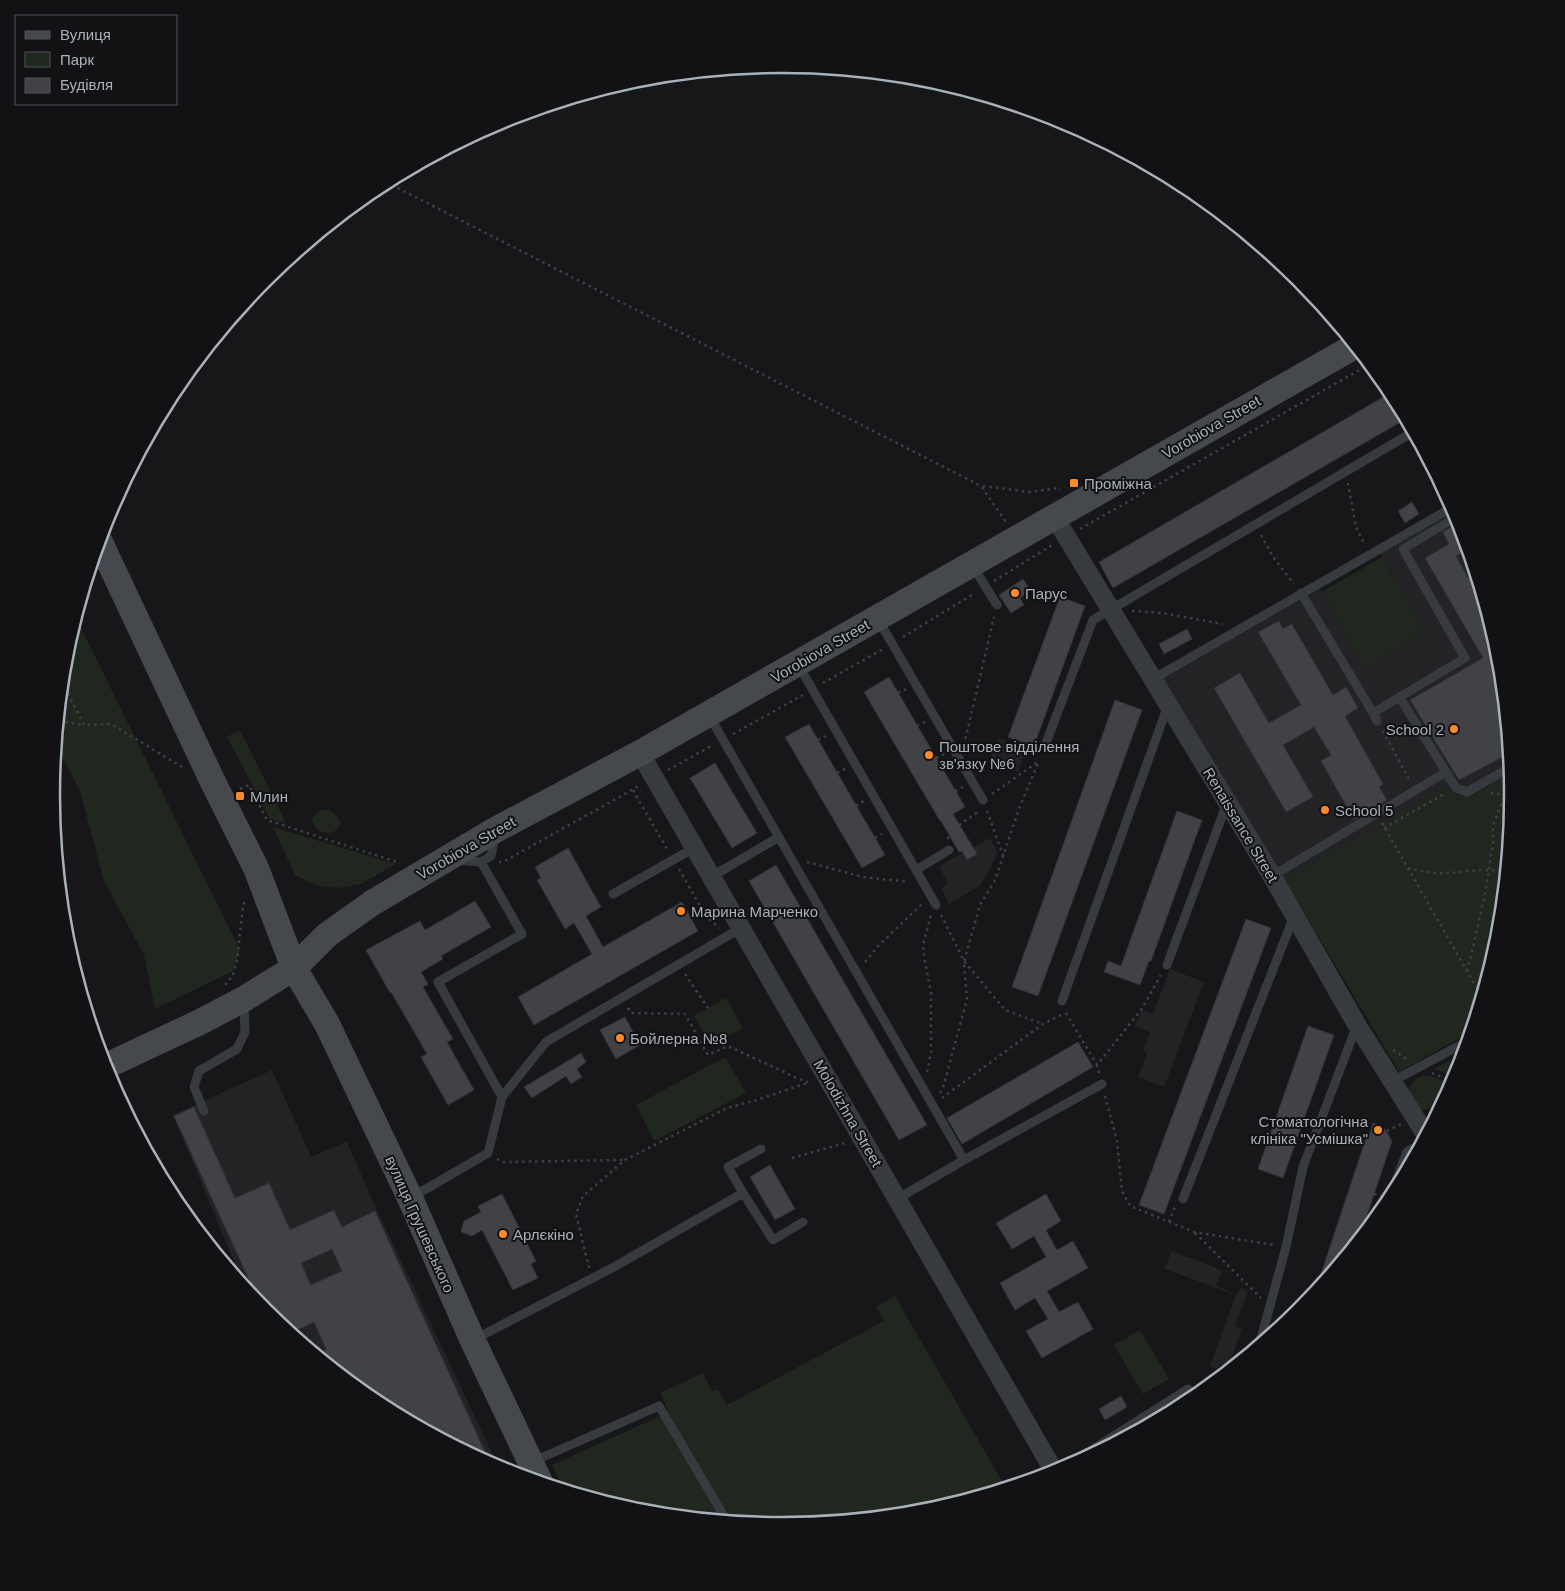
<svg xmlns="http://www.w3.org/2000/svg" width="1565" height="1591" viewBox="0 0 1565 1591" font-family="Helvetica,sans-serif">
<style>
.built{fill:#232326}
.green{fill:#1f271e}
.building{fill:#414246;stroke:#313235;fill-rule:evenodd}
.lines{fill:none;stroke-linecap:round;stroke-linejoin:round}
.path{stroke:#3d4145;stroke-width:2.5;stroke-dasharray:2.5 4;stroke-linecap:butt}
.lane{stroke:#373a3e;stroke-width:9}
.street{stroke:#373a3e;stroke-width:19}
.secondary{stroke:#45494e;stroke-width:26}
.poi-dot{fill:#fb8a2d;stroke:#121214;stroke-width:2}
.labels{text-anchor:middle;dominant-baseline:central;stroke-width:4;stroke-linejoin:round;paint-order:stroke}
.street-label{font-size:15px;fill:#a8b1b9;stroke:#121214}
.poi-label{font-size:15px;fill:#a8b1b9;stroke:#121214;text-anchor:start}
.rim{fill:none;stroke:#a8b1b9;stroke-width:2.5}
</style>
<rect width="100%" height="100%" fill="#171719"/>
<path class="built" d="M1455,510L1500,653L1514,796L1500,938L1486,982L1399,1067L1162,679L1320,589L1364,667L1425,631L1380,553Z
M998,738L1026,749L1018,772L989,762Z
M990,838L998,853L980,886L949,904L941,888L948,884L939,866Z
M1170,969L1204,982L1164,1087L1138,1077L1147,1053L1143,1050L1150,1032L1135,1026L1141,1010L1153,1014Z
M272,1070L311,1157L347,1142L371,1197L500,1470L376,1403L265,1312L245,1288L173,1115Z
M1171,1251L1222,1270L1216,1286L1237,1294L1240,1288L1248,1291L1235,1326L1242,1329L1228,1367L1220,1364L1218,1369L1210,1366L1236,1295L1165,1269Z"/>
<path class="green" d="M1382,557L1425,631L1364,668L1322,592Z
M76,618L240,950L233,971L155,1009L144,955L104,881L80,791L56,744L65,653Z
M240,730L286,823L270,819L227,737Z
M1512,773L1514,796L1500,938L1471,1032L1399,1072L1285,880L1449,784L1461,802Z
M329,810L338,817L341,824C335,835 326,835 316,829L312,820C315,812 321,809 329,810Z
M273,827L396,864L361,884L338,888L315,885L295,875Z
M726,998L743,1028L711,1046L694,1016Z
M725,1057L746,1093L654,1141L636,1105Z
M1449,1061L1458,1076L1457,1078L1434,1069Z
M1427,1075L1442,1080L1451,1089L1445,1100L1425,1110L1418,1109L1407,1096C1409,1083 1415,1077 1427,1075Z
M895,1296L1006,1488L925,1513L782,1527L640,1513L564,1490L552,1465L669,1412L660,1393L703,1373L712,1391L717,1389L727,1405L884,1321L876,1306Z
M1140,1330L1169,1379L1143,1394L1114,1345Z"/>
<path class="building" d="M1392,392L1406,419L1113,588L1099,562Z
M1412,502L1419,514L1405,523L1398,511Z
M1460,522L1468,549L1456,556L1468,578L1476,573L1500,653L1510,753L1459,780L1410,700L1483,658L1425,558L1449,544L1443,532Z
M1023,579L1031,591L1020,598L1024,605L1011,613L999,595Z
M1060,597L1085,606L1034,746L1008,737Z
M1279,621L1283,629L1292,624L1333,695L1346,687L1358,708L1345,716L1383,784L1379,787L1387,800L1354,820L1321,761L1331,755L1314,727L1283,745L1313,797L1286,812L1214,688L1240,673L1269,723L1301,705L1258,632Z
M1187,629L1192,639L1164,654L1159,644Z
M889,677L965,807L953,814L977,854L967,860L962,851L959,852L941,821H940L864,692Z
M1115,700L1142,710L1038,996L1012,987Z
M809,724L885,855L862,868L785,737Z
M715,763L757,833L732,848L690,778Z
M1177,811L1202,820L1151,961H1149L1140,985L1104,972L1108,961L1121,966Z
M568,848L601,907L586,916L603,947L682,902L698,931L534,1025L518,997L592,954L574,923L565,929L537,880L541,878L535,867Z
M776,865L927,1125L899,1140L749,881Z
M475,901L491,927L441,956L443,959L421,972L428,984L423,987L453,1039L447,1042L474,1090L448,1105L421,1057L427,1054L391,992L390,993L366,950L420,921L425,930Z
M1246,919L1271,928L1164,1214L1139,1205Z
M625,1017L640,1045L616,1059L600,1030Z
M1308,1026L1334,1035L1283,1178L1258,1169Z
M1078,1042L1093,1067L962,1144L947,1118Z
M581,1053L586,1062L577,1069L582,1077L571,1084L566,1076L532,1098L524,1087Z
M194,1107L235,1198L269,1183L290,1230L334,1210L342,1227L375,1211L491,1465L376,1403L331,1366L324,1350L326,1349L314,1322L291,1333L265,1312L262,1308L174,1116ZM332,1249L342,1271L311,1285L301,1263Z
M1373,1123L1385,1129L1392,1141L1358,1242L1314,1295L1368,1132L1370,1133Z
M770,1165L795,1209L775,1220L750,1177Z
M502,1194L536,1261L531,1264L538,1278L513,1290L482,1230L472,1236L461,1232L464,1221L481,1212L478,1206Z
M1046,1194L1061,1221L1046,1230L1057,1250L1073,1241L1088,1268L1047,1291L1059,1312L1078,1302L1093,1329L1042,1358L1026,1331L1048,1319L1035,1298L1015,1310L1000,1283L1046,1257L1034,1236L1012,1249L996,1223Z
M1121,1396L1127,1407L1105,1420L1099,1409Z"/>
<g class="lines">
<path class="path" d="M386,182L981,486L1006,522
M1348,483L1356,527L1365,545
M983,486L1029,492L1059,488L1060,490
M1080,529L1370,364
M1261,535L1273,557L1294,584
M994,581L1054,544
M1132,611L1162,613L1223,624
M903,637L975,593
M62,682L84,725L111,724L182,767
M823,683L883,649
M898,693L906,689
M59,721L84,725
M917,726L925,722
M1383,731L1410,781
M733,734L803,695
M818,740L826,736
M964,745L994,617
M936,758L944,754
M668,770L713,745
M837,773L845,769
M240,789L249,785L267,820L400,863
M633,790L667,849
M955,791L963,787
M1491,793L1514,796
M992,794L1039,761
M856,806L864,801
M987,811L1004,858
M1382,823L1482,997
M1384,828L1446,793
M875,838L882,834
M948,839V833L979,811
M499,862H503L639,786
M807,862L863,877L909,882
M1408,868C1421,871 1434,874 1448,873C1465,872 1483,868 1500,871L1507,868
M679,869L706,916L719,928
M941,915L964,961L1005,1010L1043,1024
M865,962L879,945L922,904
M1467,971L1471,956L1485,894L1493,843V825L1505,795
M685,974L708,1008
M225,985L233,975L237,960L243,906L246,898
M628,1008L631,1013L685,1014L708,1055L728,1046L799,1079L808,1082
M1066,1013L1097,1065
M1393,1050L1407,1059
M1454,1062L1459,1072
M927,1072L931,1052V993L923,951L924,941L931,915
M1099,1073L1097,1065L1141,1010L1161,975
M1432,1073L1454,1082
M940,1093L943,1088L967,999L964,961L980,905L995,880L1020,806L1039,761
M1105,1096L1117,1141L1122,1191L1130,1206L1194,1232L1274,1245
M942,1098L1043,1024L1065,1013
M1387,1131L1401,1124
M792,1158L845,1143
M497,1159L502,1162L623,1160
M1374,1194L1392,1199
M1169,1222L1175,1207
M1362,1229L1367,1231
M1195,1233L1261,1298
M589,1268L576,1214L583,1196L625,1160L727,1108L757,1100L810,1082"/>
<path class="lane" d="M972,565L997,605
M1301,593L1373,713
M879,621L983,800
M799,666L936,905
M1153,679L1453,507
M1400,698L1446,772
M710,717L964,1160L1102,1084
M1377,721L1373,713L1465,658L1403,549L1458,516
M1044,748L1093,620L1413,432
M456,860L481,862L491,856L495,836
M916,870L949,850
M1272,876L1446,772L1456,788L1467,792L1511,767
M711,877L779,837
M613,894L694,848
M1167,965L1227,803
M1062,1001L1168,705
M1393,1081L1468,1041
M502,1097L546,1042L741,928
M204,1111L194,1087L199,1071L237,1049L245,1032L244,1002
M743,1193L728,1167L761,1149
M412,1197L488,1153L502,1097L438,982L522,934L481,862
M897,1199L964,1160
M1183,1199L1294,916
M475,1339L614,1267L743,1193L773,1240L803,1222
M1259,1346L1286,1247L1303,1167L1357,1025
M532,1462L659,1406L727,1521
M1055,1473L1188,1389L1194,1399"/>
<path class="street" d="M1054,516L1272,876L1357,1025L1426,1135
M640,753L1055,1473
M1400,1184L1411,1155L1418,1151"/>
<path class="secondary" d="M99,540L211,778L256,868L294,968L327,1024L410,1198L473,1341L540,1482
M104,1067L198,1023L244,999L294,968L327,935L372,903L497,829L640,753L1355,346"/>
</g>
<g class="poi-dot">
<rect x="1069" y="478" width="10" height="10" rx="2.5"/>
<circle cx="1015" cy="593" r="5"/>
<circle cx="1454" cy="729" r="5"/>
<circle cx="929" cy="755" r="5"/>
<rect x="235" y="791" width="10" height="10" rx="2.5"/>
<circle cx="1325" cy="810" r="5"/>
<circle cx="681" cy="911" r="5"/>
<circle cx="620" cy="1038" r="5"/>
<circle cx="1378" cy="1130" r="5"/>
<circle cx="503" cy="1234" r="5"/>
</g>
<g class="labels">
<g class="street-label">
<text transform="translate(1211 427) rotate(-30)">Vorobiova Street</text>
<text transform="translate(820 651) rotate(-30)">Vorobiova Street</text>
<text transform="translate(1241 825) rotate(59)">Renaissance Street</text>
<text transform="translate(466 848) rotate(-30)">Vorobiova Street</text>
<text transform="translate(848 1113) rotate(60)">Molodizhna Street</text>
<text transform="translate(420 1224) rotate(66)">вулиця Грушевського</text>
</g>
<g class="poi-label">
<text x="1084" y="483">Проміжна</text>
<text x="1025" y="593">Парус</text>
<text x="1444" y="729" text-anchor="end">School 2</text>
<text x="939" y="746">Поштове відділення<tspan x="939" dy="17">зв'язку №6</tspan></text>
<text x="250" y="796">Млин</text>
<text x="1335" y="810">School 5</text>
<text x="691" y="911">Марина Марченко</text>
<text x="630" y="1038">Бойлерна №8</text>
<text x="1368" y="1121" text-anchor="end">Стоматологічна<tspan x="1368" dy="17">клініка "Усмішка"</tspan></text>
<text x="513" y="1234">Арлєкіно</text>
</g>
</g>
<path d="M0 0H1565V1591H0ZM60 795a722 722 0 1 1 1444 0a722 722 0 1 1-1444 0Z" fill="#121214" fill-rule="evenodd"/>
<path class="rim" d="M60 795a722 722 0 1 1 1444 0a722 722 0 1 1-1444 0Z"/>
<rect x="15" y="15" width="162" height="90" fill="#121214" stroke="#4e5256"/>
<rect x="25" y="31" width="25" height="8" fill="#45494e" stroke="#4e5256"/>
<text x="60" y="40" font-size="15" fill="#a8b1b9">Вулиця</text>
<rect x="25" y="52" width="25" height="15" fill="#1f271e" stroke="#4e5256"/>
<text x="60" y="65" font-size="15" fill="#a8b1b9">Парк</text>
<rect x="25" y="78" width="25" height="15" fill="#414246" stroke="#4e5256"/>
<text x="60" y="90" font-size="15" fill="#a8b1b9">Будівля</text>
</svg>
